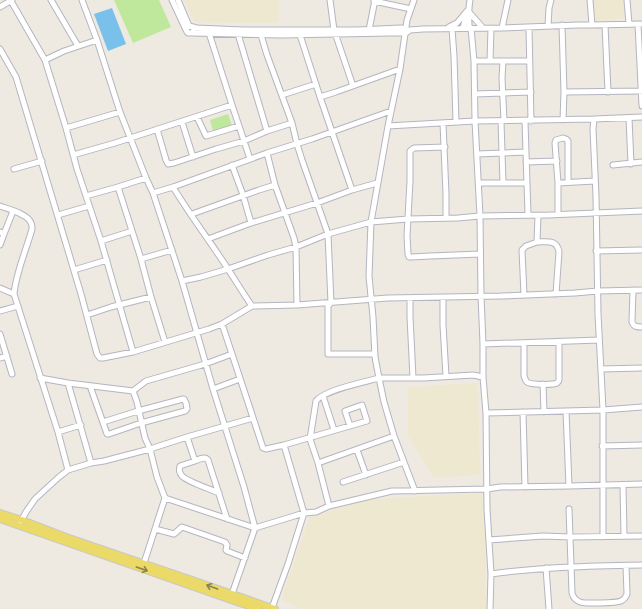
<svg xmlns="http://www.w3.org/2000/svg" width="642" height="609" viewBox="0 0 642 609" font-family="Quicksand,sans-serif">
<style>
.education{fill:#eee8d1}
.pitch{fill:#c0e89c}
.water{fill:#79c1ea}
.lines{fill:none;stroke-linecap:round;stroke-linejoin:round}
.minor-casing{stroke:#b4b5c0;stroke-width:7}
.major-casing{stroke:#c8c8c8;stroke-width:8}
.minor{stroke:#fff;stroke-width:5}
.major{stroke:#ecda68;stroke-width:6}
.oneway{stroke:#8c844a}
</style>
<rect width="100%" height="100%" fill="#eeeae1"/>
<path class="education" d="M184,0H279L278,23L194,22Z
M593,0H625L626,18L594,21Z
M478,383L480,475L434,478L408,436V387Z
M485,493L486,609H303L281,600L310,516L372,499Z"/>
<path class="pitch" d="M114,0H159L171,27L133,43Z
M228,114L232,125L213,131L210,120Z"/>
<path class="water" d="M112,8L126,44L108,51L94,14Z"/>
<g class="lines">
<g class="minor-casing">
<path id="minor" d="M51,0L78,46
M82,0L97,40L120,112L146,178L153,193L182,281L201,277L228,269L268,255L296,247L328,234L371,222L369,276L373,317L375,357L379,378H423L473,375L483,377
M172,0L186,30
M178,0L189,26
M330,0L334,30L353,86
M414,0L407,20L400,69L388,126L371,222L408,219L458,218L480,216L548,215L642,211
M590,0L592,25
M627,0L629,24
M11,1L45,60L66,128L77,169L101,241L133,352
M374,1L411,9
M0,7L12,0
M468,11L483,28
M638,24L642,106
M562,25L564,92L563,120
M605,25L608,92
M548,26L549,8L551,0
M449,27L457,23L467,11
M529,27L531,121
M193,28L194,29L192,33H188L187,32L186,29L189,26L197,28L242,30H357L401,28L407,29
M463,28L467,12
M469,28C469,19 468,10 470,0
M471,28L474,61L475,121L480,216L481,296L483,344V377L486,413L487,509L491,574L490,609
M502,28L508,0
M452,29L454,56L456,122
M261,30V35L267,55L292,123L297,144L302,160L328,234L331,303L328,306V354H375
M369,30L375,0
M192,33L281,35L391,33H406L410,30L423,29L502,28L578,25H592L642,24
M209,33L232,105
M238,34L267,131
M300,35L320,97L336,92L400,69
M0,49L16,77L81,294L97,354L100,358H103L133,352L209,329L222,324L252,306
M45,60L64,51L97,40
M474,61H529
M490,61L491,28
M503,61L502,78L504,121
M564,92L642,91
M475,94L531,92
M282,95L316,84
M320,97L352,190
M197,117L206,136L239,126
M629,118L631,164
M594,119L593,129L596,196L598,314L603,410V537
M501,121L503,183
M525,121L528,215
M182,122L193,157
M443,123L446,194V218
M388,126L475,121L594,119L642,117
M66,128L120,112
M157,129L166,160L168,164L174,163L216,149L244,141L267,131L292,123
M445,147L414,148L410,151V181L407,236L408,254L409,257H411L430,256L480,254
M267,153L275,185L294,238L296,247L297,305
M477,154L526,152
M73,155L115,143L232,105L250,159
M526,162L557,161
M613,165L642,162
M14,169L42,161
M479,183H527
M558,183L595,181
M118,187L146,178
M173,187C187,210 203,232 218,254C230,271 240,289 252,306L297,305L388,298L501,296L575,293L598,291L642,290
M153,193L173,187L267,153L312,139L391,111
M86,196L118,187L141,259L151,297
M0,206C8,209 28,214 31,223C32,224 32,228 32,229C26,251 16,272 14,294L58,432L68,470
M192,214L259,190L275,185
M558,214V183L555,143L556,140L563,138L566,139L568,141V182
M58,215L89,206
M251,223L317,203L352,190L377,183
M0,232L4,234L0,245
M4,234L13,211
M208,239L216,236L251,223L243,195L232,165
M101,241L132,231
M537,242C547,242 557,239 559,252L556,294
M596,251L642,250
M141,259L172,250
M74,270L107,260
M182,281L213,389L244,487L255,528L232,594
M0,288L14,294
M633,290L632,322C634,327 637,327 642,327
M524,295L522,250L526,246L537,242L538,215
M410,298V317L413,378
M443,298V325L446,376
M0,311L18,306
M87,315L111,307L151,297L165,342
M222,324L232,354L263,448L266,449L284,445L367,421L362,405L345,411L350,426
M0,334L12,374
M524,343V376C525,378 525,380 527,382C531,385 553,385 557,383C558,382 559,381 559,380V342
M483,344L599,340
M0,358L7,356
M601,369L642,368
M40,378L68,383L133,391L137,402L145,438L150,449L157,477L165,498L255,528L304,513L284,445
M68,383L91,463
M543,384L544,412
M90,386L106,431L107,434H109L141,423L185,411L187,409L186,403L184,399H183L138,411L103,422
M213,389L240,379
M133,391L146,381L205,364L232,354
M323,396L334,430
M566,411L569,486
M523,412L525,487
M486,413L603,410L642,407
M58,432L81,425
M394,436L415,491
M187,437L195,461C199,459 205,456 208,460L227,519
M602,446L642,445
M357,450L366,475
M195,461L180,466C179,470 179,472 182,476C188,482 210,489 219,493
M318,463L394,436L384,402L379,378C365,382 324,390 316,401L310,439L318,463L329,506
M343,482L404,462
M623,485L624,536
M569,509L572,593C573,597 575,600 580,602C585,604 616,603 621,601C625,599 626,597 627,594L626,566
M20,523L26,512L35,499L59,477L68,470L91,463L104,461L150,449L187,437L253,418
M155,529L174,534L182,527L225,542L227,545L226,550L227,551L245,558
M489,540L543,536L571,537L642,536
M144,563L165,498
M546,568L549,609
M491,574C541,567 591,566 642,565
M272,608L288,564L304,513L316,512L329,506L392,491L487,489L500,487L569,486L642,484"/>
</g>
<g class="major-casing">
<path id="major" d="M0,513L22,520L66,537L198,582L275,609
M0,519L234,601L258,609"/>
</g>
<use href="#minor" class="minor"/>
<use href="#major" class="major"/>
</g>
<defs><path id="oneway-shaft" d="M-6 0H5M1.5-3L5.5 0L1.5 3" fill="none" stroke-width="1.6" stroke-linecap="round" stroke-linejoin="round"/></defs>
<g class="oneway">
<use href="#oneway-shaft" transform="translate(142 569) rotate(19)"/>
<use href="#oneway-shaft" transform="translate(212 587) rotate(-160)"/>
</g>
</svg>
